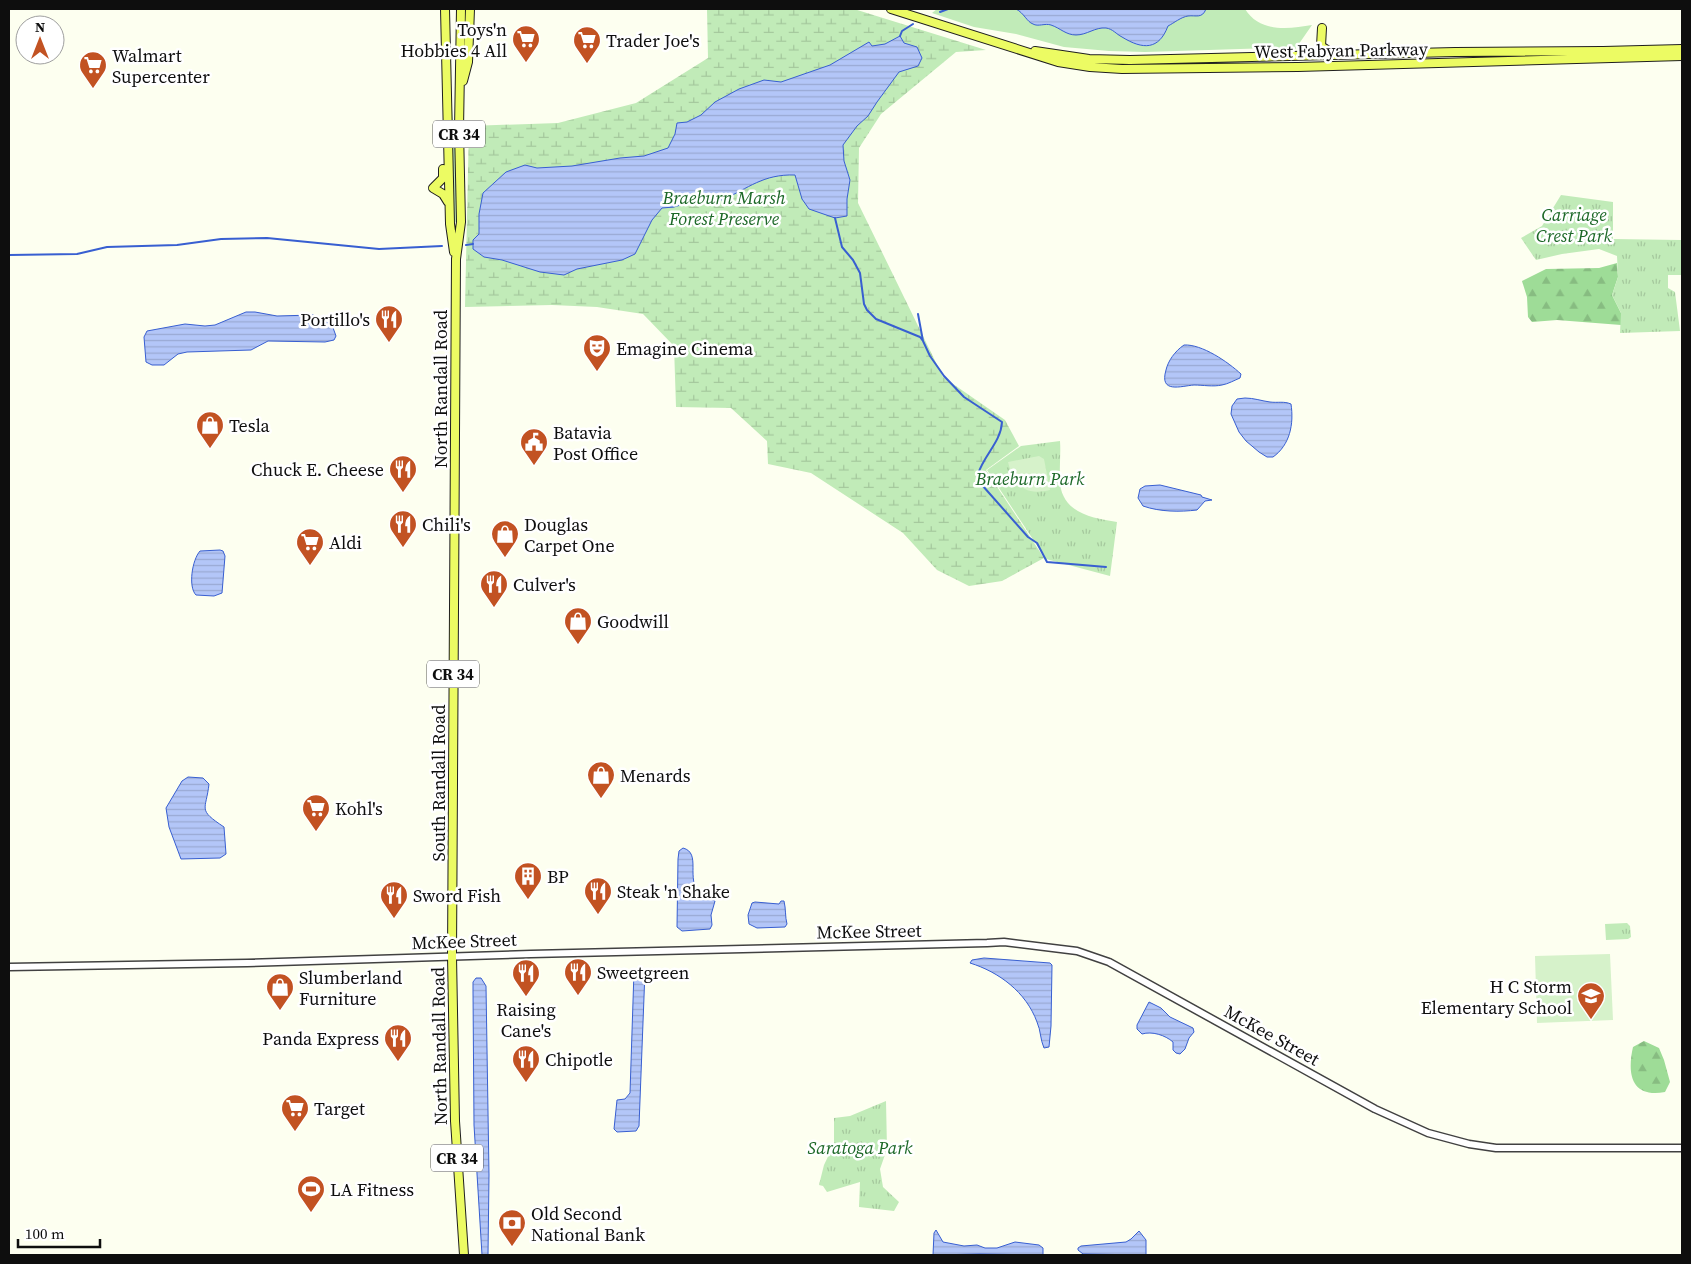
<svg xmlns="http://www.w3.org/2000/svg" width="1691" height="1264" viewBox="0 0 1691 1264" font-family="'Source Serif 4',serif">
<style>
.grass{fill:#c1ebb8}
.forest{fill:url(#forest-firs)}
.wetland{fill:url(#wetland-marsh)}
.park{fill:url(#park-tufts)}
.pitch{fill:#d6f2ca}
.water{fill:url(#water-rules);stroke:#385fd1}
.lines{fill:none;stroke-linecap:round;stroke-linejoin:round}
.stream{stroke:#385fd1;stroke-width:2}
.minor-casing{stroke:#414141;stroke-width:9}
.major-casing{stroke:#1f1f1f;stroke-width:10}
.minor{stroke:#fff;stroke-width:6}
.major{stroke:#ecfb63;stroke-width:8}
.labels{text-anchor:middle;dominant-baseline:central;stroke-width:5;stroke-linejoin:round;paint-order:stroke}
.shield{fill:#fff;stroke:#565656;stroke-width:1}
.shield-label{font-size:16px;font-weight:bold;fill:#0e0e0e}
.poi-label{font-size:18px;fill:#0e0e0e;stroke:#fff;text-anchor:start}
.street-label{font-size:18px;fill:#0e0e0e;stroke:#fff}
.park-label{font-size:18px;font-style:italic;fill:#1c6827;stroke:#fff}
</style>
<defs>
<pattern id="forest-firs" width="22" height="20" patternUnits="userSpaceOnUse" patternTransform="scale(1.25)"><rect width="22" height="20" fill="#9edc97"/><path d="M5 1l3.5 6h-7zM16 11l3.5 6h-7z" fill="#87bc81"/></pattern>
<pattern id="wetland-marsh" width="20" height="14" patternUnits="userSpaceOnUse" patternTransform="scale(1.25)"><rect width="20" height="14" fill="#c1ebb8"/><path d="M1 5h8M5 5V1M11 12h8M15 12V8" fill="none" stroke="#a5c89d"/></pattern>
<pattern id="park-tufts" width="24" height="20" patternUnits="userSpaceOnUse" patternTransform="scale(1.25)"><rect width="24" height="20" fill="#c1ebb8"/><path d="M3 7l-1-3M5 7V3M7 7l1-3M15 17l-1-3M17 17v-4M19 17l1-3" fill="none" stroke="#a5c89d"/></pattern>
<pattern id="water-rules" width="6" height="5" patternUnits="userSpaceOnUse" patternTransform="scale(1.25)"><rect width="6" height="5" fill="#b3c6f8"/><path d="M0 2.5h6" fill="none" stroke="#99a9d3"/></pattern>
</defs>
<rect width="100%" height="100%" fill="#fdfff0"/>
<path class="grass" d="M937,9H1245C1260,33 1289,29 1312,25L1294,51L1274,48L1145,52L1109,51L1064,47L1016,34L974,27L932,13Z
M451,107L452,108L458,184V222H454Z"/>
<path class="forest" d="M1617,263L1618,277L1612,295L1621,313V325L1557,320L1532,322L1528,317L1527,297L1522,281L1546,269L1599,268Z
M1644,1041L1659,1048L1664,1060L1670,1082L1665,1092C1631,1098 1627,1074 1633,1047Z"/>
<path class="wetland" d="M707,9H854L986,50L956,52L881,114L859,148L858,203L943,377L1005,420L1019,446L986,470L1044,558L1002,581L969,586L937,570L903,533L811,473L768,464L767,441L731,408L676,407L674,346L643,314L597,307L552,305L465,307L469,126L558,123L636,103L708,58Z"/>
<path class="park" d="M1561,195L1613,202V239L1681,240V275H1668V288L1675,292L1680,331L1620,333L1621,313L1612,295L1618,277L1617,256L1599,249L1562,254L1536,260L1521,238L1542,226Z
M1060,441C1061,455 1059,470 1060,484C1064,514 1093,518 1117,522L1110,576L1046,559L987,470L1021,446Z
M1627,923L1630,926L1631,937L1628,939L1606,940L1605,924Z
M886,1101L887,1149L880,1169L883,1187L899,1202L894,1211L859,1207L860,1182L827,1192L823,1186L819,1185L824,1165L834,1144V1118L850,1116Z"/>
<path class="pitch" d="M1039,456L1044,459L1050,490C1025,496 1014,486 1008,462Z
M1610,954L1613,1020L1537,1023L1535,956Z"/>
<path class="water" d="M1016,9H1206C1202,19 1196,15 1188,16C1181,17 1174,23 1168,26C1159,50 1143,50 1122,37C1116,34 1113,29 1106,28C1095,27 1087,35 1076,35C1066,35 1060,28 1051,25C1045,23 1038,27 1033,24C1027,22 1024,13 1016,9Z
M900,36L904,43L917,47L922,58L918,66L899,72L877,102L868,116L857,126L843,145L844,161L850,180L847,199V216L835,218L809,209L802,199L795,175C763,174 749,188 722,200L710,197L700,199L674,207L662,208L652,220L635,254L622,260L577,269L564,275L540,272L502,260L484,257L473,249V240L479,234V214L483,193L506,172L525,165L537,168L572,166L620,158L644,156L668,148L675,134L677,123L687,122L701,115L715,102L739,89L764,80L781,82L830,65L869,42L872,46L885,44Z
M246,312H255L277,316L313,315L332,325L336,336L334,340L325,342L268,341L251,350L187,352L178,354L164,365H152L146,362L144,337L147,331L185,324L205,326L215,325Z
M1184,345C1202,344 1228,362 1241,374L1240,378C1235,380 1228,384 1222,385C1213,387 1203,385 1194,385C1181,386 1159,394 1166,370C1168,361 1175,351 1184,345Z
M1245,398C1254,398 1262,401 1270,402C1278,403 1284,401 1291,404C1294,424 1290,445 1273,457H1267L1259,452L1246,441L1239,432L1231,414L1232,406L1237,399Z
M1160,485L1201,495L1202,497L1212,500L1205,501L1197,510C1180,512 1160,512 1143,506L1138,498L1140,489L1145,486Z
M220,550L223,551L225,556L222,593L214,596L196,595C188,587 192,560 200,551Z
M188,777L203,778L209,784C206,811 197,809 224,827L226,854L220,858L181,859L169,827L166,808L182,781Z
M683,848C702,853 685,879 700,894C704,898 710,898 715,901L711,915L712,925L710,929L682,931L677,927L678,859L679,851Z
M781,901H784C786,909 785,917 787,924L785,927L757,928L749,924L748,915L752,903L755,902L779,904Z
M984,958L1050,963L1052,965L1051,1026L1049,1047L1044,1048C1040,1039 1041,1031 1037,1022C1026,992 999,972 970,963L972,960Z
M634,971H645L639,1126L636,1131L617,1132L614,1129L617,1100L625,1099L630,1093Z
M476,978H481L486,986L489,1175L488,1255H482L474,1125L473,991V982Z
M1149,1002L1161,1008L1170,1017L1193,1028L1194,1032L1189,1038L1185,1049L1180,1054L1176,1053L1173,1050V1042C1165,1035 1152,1031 1142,1034L1137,1029V1025Z
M936,1230L943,1242L964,1246L977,1245L985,1248H997L1015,1242L1039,1245L1043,1248V1255L980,1254L933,1255L934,1233Z
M1139,1231L1146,1240V1255L1083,1254L1078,1250V1248L1081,1246L1126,1242L1131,1239Z"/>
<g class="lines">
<path class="stream" d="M940,12L948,9
M900,36L902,31L913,24
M835,218L842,247L853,260L860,273L864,304L867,310L876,319L920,337L923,341
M466,245L473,244
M9,255L77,254L107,247L177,245L221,239L267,238L379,249L442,246
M918,314L923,341L930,356L944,376L964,397L1002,422C1001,442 984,455 978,474L982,485L1028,537L1037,543L1047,562L1106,567"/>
<g class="minor-casing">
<path id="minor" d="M9,967L247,963L531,954L987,943L1004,942L1077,951L1109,962L1375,1109L1428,1133L1469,1144L1496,1148H1682"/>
</g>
<g class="major-casing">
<path id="major" d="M445,9L450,224L454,252
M461,9L459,129L461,222L456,259L452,956L455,1121L464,1255
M891,9L1058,62L1090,67L1122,69L1298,67L1682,56
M1322,28L1321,46L1333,54
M1035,51L1089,59L1130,60L1455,52L1603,51L1682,49
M463,81L468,62L470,9
M443,169V178L433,188L443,194L448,202"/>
</g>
<use href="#minor" class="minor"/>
<use href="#major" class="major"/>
</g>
<defs>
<g id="supermarket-pin" transform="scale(1.4375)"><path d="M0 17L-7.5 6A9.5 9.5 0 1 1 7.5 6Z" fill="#c25222" stroke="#fff"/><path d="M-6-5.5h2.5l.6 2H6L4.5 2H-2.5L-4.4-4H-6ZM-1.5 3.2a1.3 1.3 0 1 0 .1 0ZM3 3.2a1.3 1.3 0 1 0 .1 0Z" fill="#fff"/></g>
<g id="restaurant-pin" transform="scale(1.4375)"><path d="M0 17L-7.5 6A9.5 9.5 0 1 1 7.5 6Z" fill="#c25222" stroke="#fff"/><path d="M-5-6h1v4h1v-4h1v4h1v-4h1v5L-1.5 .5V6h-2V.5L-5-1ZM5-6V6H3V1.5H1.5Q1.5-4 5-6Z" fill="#fff"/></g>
<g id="theatre-pin" transform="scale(1.4375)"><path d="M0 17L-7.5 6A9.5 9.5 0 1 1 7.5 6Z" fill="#c25222" stroke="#fff"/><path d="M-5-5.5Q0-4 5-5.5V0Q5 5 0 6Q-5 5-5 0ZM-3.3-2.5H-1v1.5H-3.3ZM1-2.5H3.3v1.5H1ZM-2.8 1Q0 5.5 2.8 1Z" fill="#fff"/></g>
<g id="shop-pin" transform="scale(1.4375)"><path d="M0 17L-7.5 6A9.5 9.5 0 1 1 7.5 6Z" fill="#c25222" stroke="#fff"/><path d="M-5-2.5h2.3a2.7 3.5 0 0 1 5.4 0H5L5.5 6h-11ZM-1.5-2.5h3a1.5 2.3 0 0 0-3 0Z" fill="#fff"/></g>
<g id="civic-pin" transform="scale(1.4375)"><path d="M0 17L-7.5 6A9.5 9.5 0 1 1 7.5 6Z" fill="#c25222" stroke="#fff"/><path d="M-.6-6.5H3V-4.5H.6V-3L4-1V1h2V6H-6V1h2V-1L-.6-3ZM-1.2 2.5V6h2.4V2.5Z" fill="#fff"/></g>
<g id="building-pin" transform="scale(1.4375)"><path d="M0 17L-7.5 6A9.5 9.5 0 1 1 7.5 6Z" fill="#c25222" stroke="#fff"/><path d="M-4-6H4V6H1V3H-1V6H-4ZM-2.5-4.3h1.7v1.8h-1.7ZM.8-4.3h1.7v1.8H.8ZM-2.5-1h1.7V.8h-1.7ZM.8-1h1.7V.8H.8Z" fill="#fff"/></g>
<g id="school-pin" transform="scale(1.4375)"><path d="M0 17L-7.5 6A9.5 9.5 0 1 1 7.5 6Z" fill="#c25222" stroke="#fff"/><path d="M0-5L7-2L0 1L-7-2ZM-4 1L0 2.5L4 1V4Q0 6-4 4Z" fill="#fff"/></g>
<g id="stadium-pin" transform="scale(1.4375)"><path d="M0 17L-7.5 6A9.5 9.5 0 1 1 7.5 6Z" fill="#c25222" stroke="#fff"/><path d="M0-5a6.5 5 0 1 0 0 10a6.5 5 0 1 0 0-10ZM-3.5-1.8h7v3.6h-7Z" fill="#fff"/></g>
<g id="bank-pin" transform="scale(1.4375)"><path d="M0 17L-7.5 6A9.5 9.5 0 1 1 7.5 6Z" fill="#c25222" stroke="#fff"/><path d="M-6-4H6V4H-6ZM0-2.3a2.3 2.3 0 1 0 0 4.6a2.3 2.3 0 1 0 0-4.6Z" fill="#fff"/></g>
</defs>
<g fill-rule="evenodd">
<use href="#supermarket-pin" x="526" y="39"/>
<use href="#supermarket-pin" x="587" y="40"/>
<use href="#supermarket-pin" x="93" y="65"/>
<use href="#restaurant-pin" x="389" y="319"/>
<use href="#theatre-pin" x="597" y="348"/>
<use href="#shop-pin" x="210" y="425"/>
<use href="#civic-pin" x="534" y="442"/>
<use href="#restaurant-pin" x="403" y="469"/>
<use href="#restaurant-pin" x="403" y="524"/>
<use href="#shop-pin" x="505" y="534"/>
<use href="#supermarket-pin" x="310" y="542"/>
<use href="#restaurant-pin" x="494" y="584"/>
<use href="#shop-pin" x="578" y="621"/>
<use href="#shop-pin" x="601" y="775"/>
<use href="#supermarket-pin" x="316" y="808"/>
<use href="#building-pin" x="528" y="876"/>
<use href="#restaurant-pin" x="598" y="891"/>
<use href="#restaurant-pin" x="394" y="895"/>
<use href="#restaurant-pin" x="578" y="972"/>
<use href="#restaurant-pin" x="526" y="973"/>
<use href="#shop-pin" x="280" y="987"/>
<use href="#school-pin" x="1591" y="996"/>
<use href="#restaurant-pin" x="398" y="1038"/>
<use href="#restaurant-pin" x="526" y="1059"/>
<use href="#supermarket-pin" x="295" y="1108"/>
<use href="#stadium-pin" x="311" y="1189"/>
<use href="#bank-pin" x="512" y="1223"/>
</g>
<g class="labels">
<g class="shield">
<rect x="433" y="120.5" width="52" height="27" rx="4"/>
<rect x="427" y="660.5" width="52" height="27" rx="4"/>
<rect x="431" y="1144.5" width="52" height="27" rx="4"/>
</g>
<g class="shield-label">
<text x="459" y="134">CR 34</text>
<text x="453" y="674">CR 34</text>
<text x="457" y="1158">CR 34</text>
</g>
<g class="poi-label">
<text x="507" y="29" text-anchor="end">Toys'n<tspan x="507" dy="21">Hobbies 4 All</tspan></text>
<text x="606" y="40">Trader Joe's</text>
<text x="112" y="55">Walmart<tspan x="112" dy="21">Supercenter</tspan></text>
<text x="370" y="319" text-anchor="end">Portillo's</text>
<text x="616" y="348">Emagine Cinema</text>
<text x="229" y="425">Tesla</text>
<text x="553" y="432">Batavia<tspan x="553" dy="21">Post Office</tspan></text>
<text x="384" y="469" text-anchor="end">Chuck E. Cheese</text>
<text x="422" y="524">Chili's</text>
<text x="524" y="524">Douglas<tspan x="524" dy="21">Carpet One</tspan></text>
<text x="329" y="542">Aldi</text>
<text x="513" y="584">Culver's</text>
<text x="597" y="621">Goodwill</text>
<text x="620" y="775">Menards</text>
<text x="335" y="808">Kohl's</text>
<text x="547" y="876">BP</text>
<text x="617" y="891">Steak 'n Shake</text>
<text x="413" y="895">Sword Fish</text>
<text x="597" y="972">Sweetgreen</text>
<text x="299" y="977">Slumberland<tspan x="299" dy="21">Furniture</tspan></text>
<text x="1572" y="986" text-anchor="end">H C Storm<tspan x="1572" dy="21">Elementary School</tspan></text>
<text x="526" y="1009" text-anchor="middle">Raising<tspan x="526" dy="21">Cane's</tspan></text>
<text x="379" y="1038" text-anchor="end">Panda Express</text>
<text x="545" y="1059">Chipotle</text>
<text x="314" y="1108">Target</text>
<text x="330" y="1189">LA Fitness</text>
<text x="531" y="1213">Old Second<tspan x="531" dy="21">National Bank</tspan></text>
</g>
<g class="street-label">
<text transform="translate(1341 50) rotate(-1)">West Fabyan Parkway</text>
<text transform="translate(440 389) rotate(-90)">North Randall Road</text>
<text transform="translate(438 783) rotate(-90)">South Randall Road</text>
<text transform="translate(869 931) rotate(-1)">McKee Street</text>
<text transform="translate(464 941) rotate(-2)">McKee Street</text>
<text transform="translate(1272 1035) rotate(29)">McKee Street</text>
<text transform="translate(439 1046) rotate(-91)">North Randall Road</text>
</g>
<g class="park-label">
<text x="724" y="197">Braeburn Marsh<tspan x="724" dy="21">Forest Preserve</tspan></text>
<text x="1574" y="214">Carriage<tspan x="1574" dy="21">Crest Park</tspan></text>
<text x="1030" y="478">Braeburn Park</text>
<text x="860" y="1147">Saratoga Park</text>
</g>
</g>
<rect width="1691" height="1264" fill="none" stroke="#0e0e0e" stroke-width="20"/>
<g transform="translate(40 40)"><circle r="24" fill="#ffffff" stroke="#9f9f9f"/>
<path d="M0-4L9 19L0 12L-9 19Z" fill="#c25222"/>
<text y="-8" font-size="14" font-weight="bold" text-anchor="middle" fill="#0e0e0e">N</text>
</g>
<path d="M18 1239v8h82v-8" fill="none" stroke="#0e0e0e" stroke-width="2.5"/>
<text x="25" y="1239" font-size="15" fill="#0e0e0e" stroke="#ffffff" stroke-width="4" paint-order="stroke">100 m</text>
</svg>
